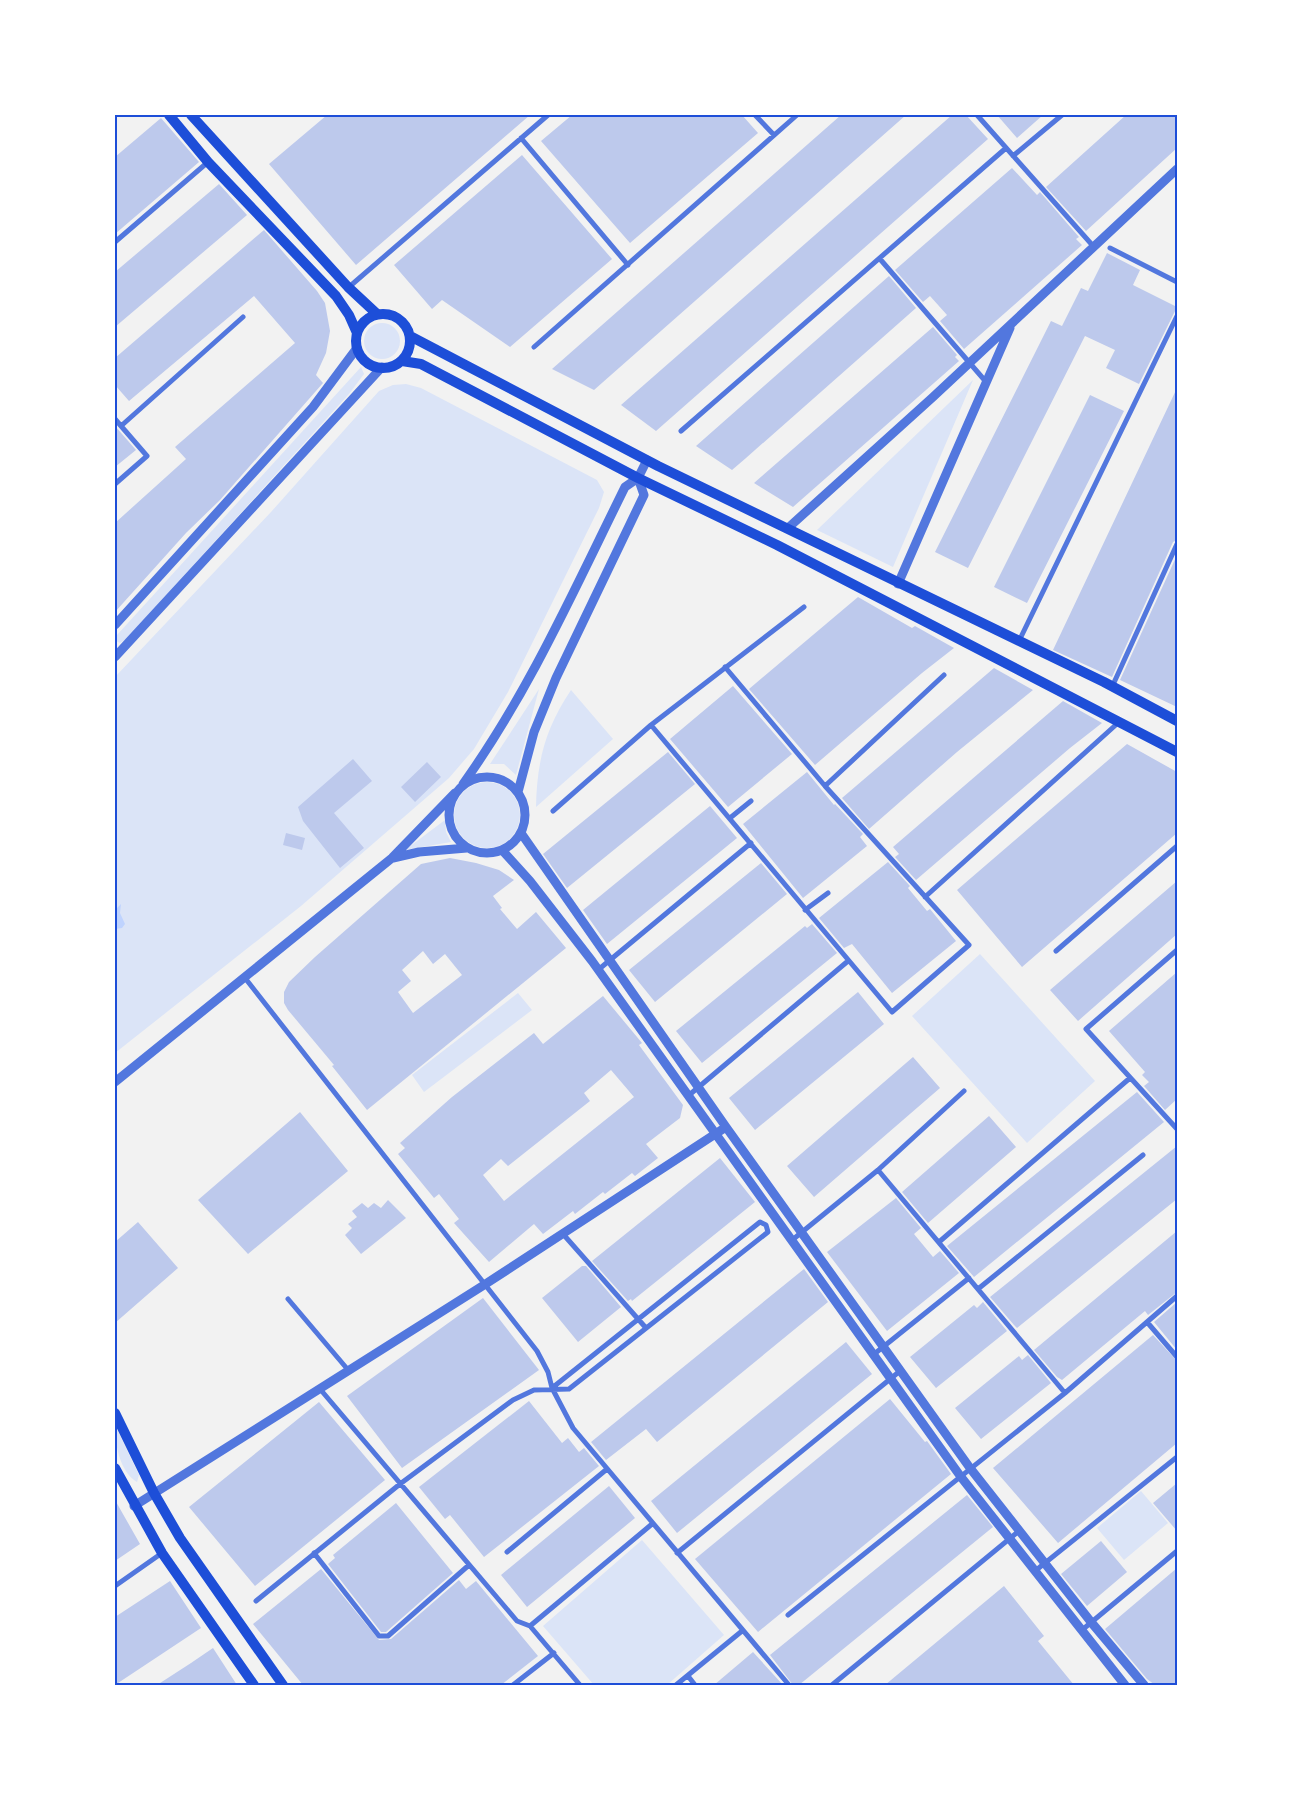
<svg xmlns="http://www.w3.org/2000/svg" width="1292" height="1800" viewBox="0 0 1292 1800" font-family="Manrope,sans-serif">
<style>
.green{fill:#dbe4f7}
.water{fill:#bfd3fe}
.building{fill:#bdc9ec;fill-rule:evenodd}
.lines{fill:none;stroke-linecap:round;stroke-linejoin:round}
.minor{stroke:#5277de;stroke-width:5}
.tertiary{stroke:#5277de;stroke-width:9}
.secondary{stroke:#1d4ed8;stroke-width:10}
.neatline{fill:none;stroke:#1d4ed8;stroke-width:2}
</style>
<rect width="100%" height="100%" fill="#f2f2f2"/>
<path class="green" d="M364 341a18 18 0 1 1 36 0a18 18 0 1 1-36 0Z
M361,367L364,374L349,394L126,639L120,643L116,641L117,635Z
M973,380L893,567L817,530Z
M406,384L421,388L597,480L604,492L599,508L508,692L474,749L449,778L301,906L115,1053V677L271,512L379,391L393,385Z
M539,689L516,775L504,764H490Z
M571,690L613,739L536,807C537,761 545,729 571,690Z
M454 815a33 33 0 1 1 66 0a33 33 0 1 1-66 0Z
M445,820L446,832L451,842L405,850Z
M980,954L1095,1081L1027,1143L912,1016Z
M518,993L532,1010L424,1092L412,1075Z
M115,1425L139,1475L137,1482C119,1471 115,1443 115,1425Z
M1141,1491L1168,1523L1124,1560L1097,1528Z
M642,1540L724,1635L667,1685H594L543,1626Z"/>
<path class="water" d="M121,904L120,913L125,924L122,928L115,929V910Z"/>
<path class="building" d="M327,115H530L356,265L269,164Z
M572,115H742L758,133L630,243L541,141Z
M841,115H906L594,390L552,369Z
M952,115H966L988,139L656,431L621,405Z
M997,115H1043L1017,138Z
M1126,115H1177V148L1086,231L1046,187Z
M161,118L199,162L115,234V157Z
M522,155L612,259L510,347L442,300L432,309L394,265Z
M1012,168L1037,195L1040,192L1079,237L1076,239L1082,245L964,349L940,321L947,315L930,296L923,302L895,270Z
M219,184L247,215L115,327V272Z
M264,230L317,291L325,303L330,331L326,353L316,375L323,383L220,500L186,533L115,612V523L186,459L175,447L295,343L254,296L129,401L115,385V358Z
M1107,253L1140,270L1133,285L1177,307L1139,384L1106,368L1115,350L1085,336L968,568L935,552L1051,321L1062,326L1081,288L1088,291Z
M889,276L916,308L746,458L732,470L696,446Z
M933,327L957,355L955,357L959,361L793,507L754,483Z
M1177,388V540L1173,542L1112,677L1053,650Z
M1090,395L1124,411L1027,603L994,587Z
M115,426L136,450L115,467Z
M1177,555V707L1120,680Z
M858,597L912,628L915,626L954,648L922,673L815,765L749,689Z
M994,668L1033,690L957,752L869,829L842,798Z
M733,686L792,754L728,807L670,739Z
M1063,701L1102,723L1070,748L916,880L895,857L899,854L893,847Z
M1127,744L1177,772V833L1022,967L957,890Z
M668,752L695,784L567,888L543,854Z
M353,759L372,781L334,813L364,848L340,868L303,821L298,807Z
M427,762L441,777L415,802L401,787Z
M807,772L834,805L835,804L863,834L860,837L867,846L803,898L743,824Z
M710,806L737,838L607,944L583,910Z
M286,833L305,838L302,850L283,845Z
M450,858L476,863L499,870L514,880L493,896L502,908L500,909L517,929L536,912L566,948L367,1110L332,1066L334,1065L288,1010L284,1003V992L289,982L315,957L421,864ZM423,951L433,964L445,954L462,975L413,1013L398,992L411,981L402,970Z
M888,862L910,886L908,888L927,911L930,909L956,941L892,993L852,944L844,948L819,918Z
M761,863L787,894L655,1002L629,970Z
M1177,881V934L1078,1021L1050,990Z
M812,924L837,953L702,1063L676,1031L805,926L807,928Z
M1177,972V1099L1165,1110L1144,1086L1149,1082L1142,1075L1145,1072L1109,1031Z
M858,992L884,1024L755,1130L729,1098Z
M603,996L642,1043L639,1045L683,1105L680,1118L646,1144L658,1158L635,1176L632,1173L605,1194L603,1192L575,1214L573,1211L543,1234L534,1224L489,1262L454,1223L459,1219L439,1194L434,1198L398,1154L405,1148L400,1143L452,1097L534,1033L543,1044ZM611,1070L634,1097L504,1201L483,1175L501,1159L508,1166L590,1101L584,1093Z
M913,1057L940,1088L814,1197L787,1166Z
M1137,1092L1164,1122L974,1277L947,1246Z
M300,1112L348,1171L248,1254L198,1200Z
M989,1116L1016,1147L928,1223L902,1192Z
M1177,1146V1199L1017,1328L1014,1325L990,1297Z
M720,1158L755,1202L632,1301L631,1299L628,1301L592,1261Z
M896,1198L921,1228L914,1234L933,1257L940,1251L959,1273L887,1331L827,1252Z
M388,1200L406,1218L361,1254L345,1235L352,1228L348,1224L357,1217L352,1211L362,1203L368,1208L374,1203L381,1208Z
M138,1222L178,1268L115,1323V1242Z
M1177,1231V1292L1148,1315L1145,1311L1062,1380L1057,1377L1034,1350Z
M582,1266H586L621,1307L578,1342L542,1298Z
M804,1269L828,1302L657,1442L646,1429L606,1460L591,1442Z
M483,1298L539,1370L402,1468L347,1396Z
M983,1302L1007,1331L936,1388L910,1357L974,1305L977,1308Z
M1177,1302V1350L1154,1322Z
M1153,1335L1177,1361V1443L1058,1543L993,1468Z
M846,1342L872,1374L677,1533L651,1501Z
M1028,1355L1051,1383L981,1439L955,1408L1019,1356L1022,1360Z
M890,1399L925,1442L927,1441L951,1474L758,1632L695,1559Z
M529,1401L562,1443L568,1438L579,1452L584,1448L599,1466L484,1557L450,1515L445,1519L419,1487Z
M319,1402L385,1480L255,1586L189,1507Z
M1177,1483V1531L1153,1503Z
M609,1486L635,1518L527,1607L501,1575Z
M967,1495L993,1527L799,1685H793L770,1655Z
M115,1500L140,1544L115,1561Z
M396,1503L453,1573L386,1632H381L328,1564L335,1558L333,1555Z
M1101,1541L1127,1572L1087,1606L1061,1574Z
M1177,1568V1685H1155L1147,1679L1105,1629Z
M321,1569L379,1640L391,1639L459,1580L466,1589L476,1581L538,1656L501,1685H303L253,1624Z
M170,1581L201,1628L115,1685V1617Z
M1004,1586L1044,1636L1038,1641L1074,1685H885Z
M213,1648L237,1685H157L191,1663Z
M753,1652L783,1685H714Z"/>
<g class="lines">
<path class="minor" d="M755,115L774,135
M977,115L1094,247
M521,138L628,265
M1013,156L1062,115
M115,242L208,162
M1110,248L1177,282
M880,259L987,383
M349,287L548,115
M534,347L797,115
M115,419L147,456L115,484
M121,426L243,317
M681,431L1006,148
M1019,641L1177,316
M1112,687L1177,544
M651,725L892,1012L969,945L825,786L725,667
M825,786L944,675
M553,811L651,725L804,607
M730,818L751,801
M925,897L1119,722
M805,910L828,893
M1177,950L1086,1029L1177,1129
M1056,951L1177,846
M598,970L751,843
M245,978L537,1351L548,1372L552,1388L573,1428L789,1685
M688,1096L848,961
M878,1170L1065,1393
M563,1234L646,1328
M791,1241L878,1170L964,1091
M939,1242L1130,1078
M978,1289L1143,1155
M288,1299L349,1371
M1147,1322L1177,1357
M873,1355L969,1278
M320,1389L517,1621L530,1626L580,1685
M507,1552L607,1469
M314,1553L379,1636H388L469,1565
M677,1553L900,1371
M1035,1571L1177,1457
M115,1586L162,1553
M256,1601L400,1484L513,1400L534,1390L569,1389L768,1232L766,1225L760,1222L552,1388
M788,1615L1065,1393L1177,1296
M530,1626L652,1524
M1082,1630L1177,1551
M688,1676L695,1685
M513,1685L554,1653
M676,1685L742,1631
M832,1685L1019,1531"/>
<path class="tertiary" d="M788,528L933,397L1177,169
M898,584L1010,328
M115,625L313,407L357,348
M115,657L382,367
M449 815a38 38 0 1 1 76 0a38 38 0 1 1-76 0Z
M463,784C529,692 575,588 625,487L638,478L647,460
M518,792L534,732L556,678L644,495L638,478
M521,833L726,1127L970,1468L1091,1622L1144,1685
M502,850L530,881L592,961L961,1477L1125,1685
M393,858L419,852L467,848
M115,1082L392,858L455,793
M134,1506L484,1285L726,1127"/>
<path class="secondary" d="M169,115L208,162L336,296L349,315L357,333
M191,115L348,287L377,314
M356 341a27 27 0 1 1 54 0a27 27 0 1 1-54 0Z
M410,336L658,466L1104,682L1177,721
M402,361L421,364L638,478L777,545L1177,752
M115,1413L154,1493L180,1538L283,1685
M115,1468L162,1553L254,1685"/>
</g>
<rect width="1292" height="1800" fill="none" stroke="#ffffff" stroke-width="232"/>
<rect x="116" y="116" width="1060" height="1568" class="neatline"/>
</svg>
